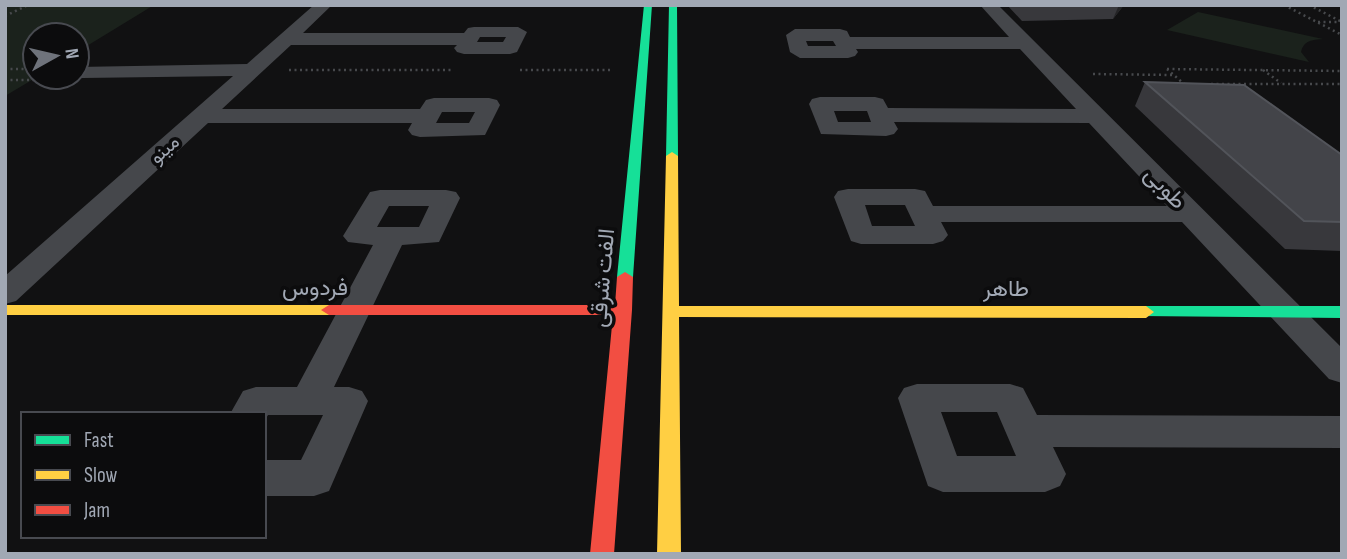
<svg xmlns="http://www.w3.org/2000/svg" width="1347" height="559" viewBox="0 0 1347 559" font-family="'Sofia Sans Condensed',Vazirmatn,sans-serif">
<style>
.green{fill:#1b221c}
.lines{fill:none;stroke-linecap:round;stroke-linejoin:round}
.path{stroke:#47494c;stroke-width:2.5;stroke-dasharray:2 3.5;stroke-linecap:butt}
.street{fill:#45474b;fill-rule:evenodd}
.fast{fill:#16e098;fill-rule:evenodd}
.slow{fill:#ffcf43;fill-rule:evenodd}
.jam{fill:#f24e42;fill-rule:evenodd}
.wall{fill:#38383c}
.shaded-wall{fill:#242426}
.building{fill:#434449;stroke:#52545a;stroke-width:2}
.labels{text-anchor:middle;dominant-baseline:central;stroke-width:7;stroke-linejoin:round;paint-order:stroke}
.far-street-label{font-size:19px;fill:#a1a8b4;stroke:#0c0c0d}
.street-label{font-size:23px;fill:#a1a8b4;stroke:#0c0c0d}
</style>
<rect width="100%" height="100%" fill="#111112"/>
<path class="green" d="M5,5H154L77,52V35H35L37,77L5,96Z
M1198,12L1323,39C1312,40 1304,40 1301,52L1309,62L1167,30Z"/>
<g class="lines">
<path class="path" d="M1284,5L1342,35
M1309,5L1342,22
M5,16L28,5
M1318,22H1341
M5,69H35
M1167,69L1184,84H1188
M1167,69L1342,71
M289,70H452
M520,70H613
M1263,70L1281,83
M1093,74L1172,75
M5,80H46L60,77
M1211,84H1342"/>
<path class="street" d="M314,5H332L303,33H464L468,28L474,27H518L527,32L517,52L510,54H464L457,52L454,48L457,45H291L222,109H420L426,100L434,98H489L497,100L500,105L485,135L420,137L412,135L408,130L412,123H208L16,301L5,304V276L233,76L82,78L77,77V67L247,64ZM480,37H506L503,42H477ZM442,112H475L469,123H436Z
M980,5H998L1342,348V383L1329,379L1182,222H941L948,235L943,241L933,244H861L851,241L834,197L838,191L848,189H915L925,191L933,206H1167L1089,123L894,122L898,129L894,134L886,136L821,134L809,104L812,99L820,97H875L883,99L888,108L1076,109L1020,49H856L858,52L855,56L848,58H800L790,52L786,35L795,29H840L847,31L850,37H1009ZM806,41H833L836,46H808ZM834,111H867L871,122H838ZM865,205H905L915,226H872Z
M380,190H446L456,192L460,198L439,242L402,245L334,387H349L362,391L368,401L329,491L314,496H264V460H301L323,415H268L264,422V414H230L243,391L256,387H297L373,245L348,242L343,236L370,192ZM389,206H429L419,227H377Z
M917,384H1010L1023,388L1037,415L1342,416V448L1053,447L1066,474L1060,486L1045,492H943L928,486L898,398L904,388ZM941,412H997L1016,456H957Z"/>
<path class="fast" d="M644,5H652L633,277L625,282L617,277Z
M669,5H677L678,156L672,160L666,156Z
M1146,306H1342V318L1140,316L1138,312Z"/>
<path class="slow" d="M672,152L678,156L679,306H1146L1154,312L1146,318L679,317L681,554H657L666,156Z
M5,305H329L337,310L329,315H5Z"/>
<path class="jam" d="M625,272L633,277L632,310L614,554H590L613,315H329L321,310L329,305H615L617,277Z"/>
</g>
<path class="wall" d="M1007,5H1124L1113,19L1022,21Z
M1145,82L1342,155V251L1285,249L1135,106Z"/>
<path class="shaded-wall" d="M1119,5H1124L1113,19Z"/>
<path class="building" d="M1145,82L1244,85L1342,155V222L1304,221Z"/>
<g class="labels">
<g class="far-street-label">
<text transform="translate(165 150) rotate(-42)">مینو</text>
</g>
<g class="street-label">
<text transform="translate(1165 188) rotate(46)">طوبی</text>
<text transform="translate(603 278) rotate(-85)">الفت شرقی</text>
<text x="315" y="288">فردوس</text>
<text x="1006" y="289">طاهر</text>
</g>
</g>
<rect width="1347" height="559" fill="none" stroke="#a1a8b4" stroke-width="14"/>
<rect x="21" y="412" width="245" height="126" fill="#0c0c0d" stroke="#484a50" stroke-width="2"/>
<rect x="35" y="435" width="35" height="10" fill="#16e098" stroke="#484a50" stroke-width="2"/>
<text x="84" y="447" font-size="21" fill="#a1a8b4">Fast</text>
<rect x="35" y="470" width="35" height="10" fill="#ffcf43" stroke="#484a50" stroke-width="2"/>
<text x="84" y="482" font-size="21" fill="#a1a8b4">Slow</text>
<rect x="35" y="505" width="35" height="10" fill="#f24e42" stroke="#484a50" stroke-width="2"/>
<text x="84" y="517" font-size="21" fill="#a1a8b4">Jam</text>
<g transform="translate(56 56) rotate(82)"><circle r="33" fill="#0c0c0d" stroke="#484a50" stroke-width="2"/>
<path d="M0-5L12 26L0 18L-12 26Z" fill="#6f737b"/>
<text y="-10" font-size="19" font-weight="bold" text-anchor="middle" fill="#a1a8b4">N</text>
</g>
</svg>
